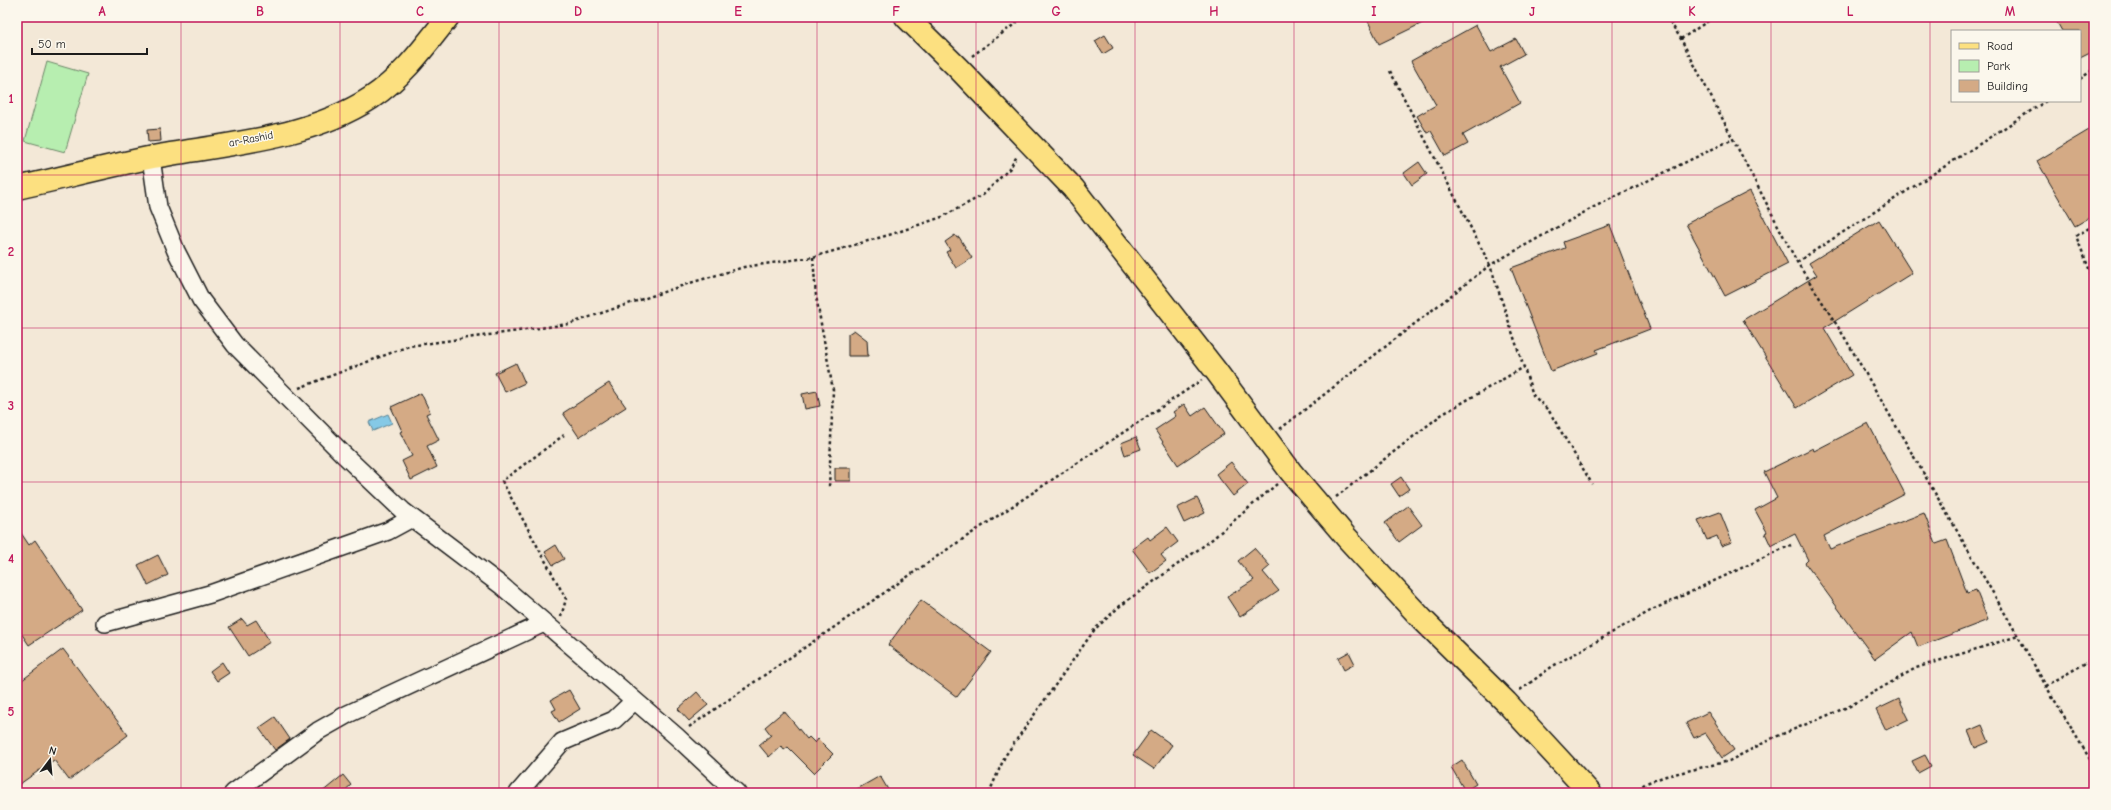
<svg xmlns="http://www.w3.org/2000/svg" width="2111" height="810" viewBox="0 0 2111 810" font-family="'Comic Neue',sans-serif">
<style>
.green{fill:#b7eeb0;stroke:#6a8566}
.water{fill:#85c9e6;stroke:#5b8495}
.building{fill:#d4aa85;stroke:#1c1c1c}
.lines{fill:none;stroke-linecap:round;stroke-linejoin:round}
.minor-casing{stroke:#1c1c1c;stroke-width:20}
.major-casing{stroke:#1c1c1c;stroke-width:25}
.path{stroke:#1c1c1c;stroke-width:2.5;stroke-dasharray:3 3;stroke-linecap:butt}
.minor{stroke:#fbf7ec;stroke-width:17}
.major{stroke:#fce080;stroke-width:22}
.grid{fill:none;stroke:#c2185b;stroke-width:1;stroke-opacity:0.55}
.labels{text-anchor:middle;dominant-baseline:central;stroke-width:3;stroke-linejoin:round;paint-order:stroke}
.street-label{font-size:11px;fill:#1c1c1c;stroke:#fbf7ec}
.neatline{fill:none;stroke:#c2185b;stroke-width:1.5}
.grid-label{font-size:13px;text-anchor:middle;font-weight:bold;fill:#c2185b}
</style>
<rect width="100%" height="100%" fill="#f3e8d7"/>
<filter id="ink" filterUnits="userSpaceOnUse"><feTurbulence type="fractalNoise" baseFrequency=".025" numOctaves="2"/><feDisplacementMap in="SourceGraphic" scale="8" xChannelSelector="R" yChannelSelector="G"/><feConvolveMatrix kernelMatrix="1 2 1 2 8 2 1 2 1" color-interpolation-filters="sRGB"/></filter>
<g filter="url(#ink)">
<path class="green" d="M47,62L88,74L65,152L25,141Z"/>
<path class="water" d="M388,414L392,423L373,431L369,422Z"/>
<path class="building" d="M1366,17H1435L1379,44Z
M2054,17H2094V51L2080,58V31H2062Z
M1476,25L1491,52L1516,39L1524,54L1500,67L1520,103L1463,135L1468,144L1445,156L1431,131L1427,133L1417,116L1436,105L1411,61Z
M1105,35L1113,48L1103,54L1095,41Z
M2094,127V215L2075,226L2037,161Z
M160,129L161,141L148,142L147,130Z
M1419,162L1427,174L1412,185L1404,173Z
M1750,191L1788,264L1725,296L1686,224Z
M1879,220L1912,273L1824,328L1852,375L1797,408L1743,320L1817,275L1809,263Z
M1610,225L1650,329L1596,350L1598,353L1551,371L1511,268L1565,248L1563,242Z
M955,235L957,238L959,237L972,258L956,268L946,252L950,250L945,242Z
M854,330L867,340L868,356H848V334Z
M516,363L525,383L505,392L495,373Z
M609,383L626,407L579,437L563,413Z
M817,391L820,406L805,409L802,394Z
M421,393L430,412L426,414L439,440L427,446L437,467L411,480L402,461L412,456L400,432L402,431L391,407Z
M1184,404L1192,416L1205,407L1224,434L1178,465L1155,430L1176,416L1173,412Z
M1868,423L1905,494L1824,536L1830,549L1924,513L1936,544L1947,540L1967,593L1976,590L1988,620L1918,647L1912,632L1875,659L1805,563L1808,560L1795,534L1771,546L1765,533L1767,532L1755,510L1777,498L1764,472L1813,448L1814,451Z
M1136,437L1141,449L1125,455L1121,443Z
M1231,462L1248,484L1233,496L1216,474Z
M835,468H851V481H835Z
M1401,477L1409,489L1399,496L1391,484Z
M1197,498L1205,513L1184,523L1177,508Z
M1408,506L1422,525L1399,542L1385,523Z
M1720,512L1732,542L1721,546L1717,536L1707,540L1698,520Z
M17,527L29,545L35,540L82,610L29,645L17,627Z
M1167,527L1178,542L1161,555L1166,561L1150,573L1132,549L1148,537L1150,540Z
M556,545L564,559L553,565L545,552Z
M1254,548L1270,566L1263,572L1279,591L1240,617L1227,597L1254,580L1238,561Z
M158,555L168,575L148,585L138,565Z
M921,600L991,652L957,697L888,645Z
M242,619L247,625L256,620L270,642L248,656L229,627Z
M63,649L128,735L69,780L54,760L17,786V684Z
M1349,652L1355,664L1344,670L1338,658Z
M222,662L229,673L217,681L210,671Z
M569,690L580,709L559,722L552,711L556,709L551,700Z
M697,692L708,705L689,721L678,709Z
M1899,699L1909,719L1886,730L1876,710Z
M784,711L807,739L809,737L815,743L818,739L833,754L814,773L788,747L784,750L781,746L769,757L759,745L771,735L765,727Z
M1708,712L1734,750L1722,758L1705,733L1694,738L1686,723Z
M275,717L290,739L275,750L259,728Z
M1982,725L1989,742L1975,748L1968,731Z
M1151,730L1172,745L1154,769L1133,755Z
M1925,755L1931,766L1918,773L1912,761Z
M1462,760L1476,784L1465,791L1451,767Z
M343,775L351,785L342,793H321Z
M880,776L890,793H850Z"/>
<g class="lines">
<g class="minor-casing">
<path id="minor" d="M151,158L158,207L176,251L201,300L235,345L343,454L403,511L502,586L676,736L737,793
M105,623L210,594L388,531L412,518
M233,793L318,731L348,714L544,623
M518,793L562,742L614,720L634,701"/>
</g>
<g class="major-casing">
<path id="major" d="M906,17L958,68L1073,188L1216,371L1291,472L1347,538L1422,619L1506,702L1590,793
M17,188C62,178 108,166 153,157C225,144 308,139 371,98C403,77 425,46 448,17"/>
</g>
<path class="path" d="M1667,17L1681,39L1797,262L1845,338L2018,636L2046,686L2094,766
M1681,39L1714,17
M972,56L1024,17
M1390,71L1490,265L1533,395L1549,411L1592,484
M2080,79L2094,69
M2094,225L2076,236L2094,281
M813,257L816,296L833,390L829,488
M1797,262L2046,101
M299,388L409,346L569,324L690,283L744,267L813,257L892,234L942,217L983,195L1010,168L1017,156
M1280,429L1490,265L1592,208L1733,139
M1336,497L1441,415L1524,367
M561,617L566,599L502,481L564,435
M2046,686L2094,658
M1520,690L1553,666L1652,610L1791,545
M689,727L945,551L1202,380
M989,793L1005,756L1095,629L1120,606L1210,541L1277,484
M1633,793L1646,783L1666,776L1729,761L1773,738L1850,706L1916,668L2018,636"/>
<use href="#minor" class="minor"/>
<use href="#major" class="major"/>
</g>
</g>
<path class="grid" d="M181,17V793M340,17V793M499,17V793M658,17V793M817,17V793M976,17V793M1135,17V793M1294,17V793M1453,17V793M1612,17V793M1771,17V793M1930,17V793M17,175H2094M17,328H2094M17,482H2094M17,635H2094"/>
<g class="labels">
<g class="street-label">
<text transform="translate(251 139) rotate(-11)">ar-Rashid</text>
</g>
</g>
<rect width="2111" height="810" fill="none" stroke="#fbf7ec" stroke-width="44"/>
<rect x="1951" y="30" width="130" height="72" fill="#fbf7ec" stroke="#a29f99"/>
<rect x="1959" y="43" width="20" height="6" fill="#fce080" stroke="#a29f99"/>
<text x="1987" y="50" font-size="12" fill="#1c1c1c">Road</text>
<rect x="1959" y="60" width="20" height="12" fill="#b7eeb0" stroke="#a29f99"/>
<text x="1987" y="70" font-size="12" fill="#1c1c1c">Park</text>
<rect x="1959" y="80" width="20" height="12" fill="#d4aa85" stroke="#a29f99"/>
<text x="1987" y="90" font-size="12" fill="#1c1c1c">Building</text>
<g transform="translate(50 760) rotate(16)" stroke="#fbf7ec" stroke-width="3" paint-order="stroke">
<path d="M0-3L7 15L0 10L-7 15Z" fill="#1c1c1c"/>
<text y="-6" font-size="11" font-weight="bold" text-anchor="middle" fill="#1c1c1c">N</text>
</g>
<path d="M32 48v6h115v-6" fill="none" stroke="#1c1c1c" stroke-width="2"/>
<text x="38" y="48" font-size="12" fill="#1c1c1c" stroke="#fbf7ec" stroke-width="3" paint-order="stroke">50 m</text>
<rect x="22" y="22" width="2067" height="766" class="neatline"/>
<g class="grid-label">
<text x="102" y="16">A</text>
<text x="260" y="16">B</text>
<text x="420" y="16">C</text>
<text x="578" y="16">D</text>
<text x="738" y="16">E</text>
<text x="896" y="16">F</text>
<text x="1056" y="16">G</text>
<text x="1214" y="16">H</text>
<text x="1374" y="16">I</text>
<text x="1532" y="16">J</text>
<text x="1692" y="16">K</text>
<text x="1850" y="16">L</text>
<text x="2010" y="16">M</text>
<text x="11" y="103">1</text>
<text x="11" y="256">2</text>
<text x="11" y="410">3</text>
<text x="11" y="563">4</text>
<text x="11" y="716">5</text>
</g>
</svg>
